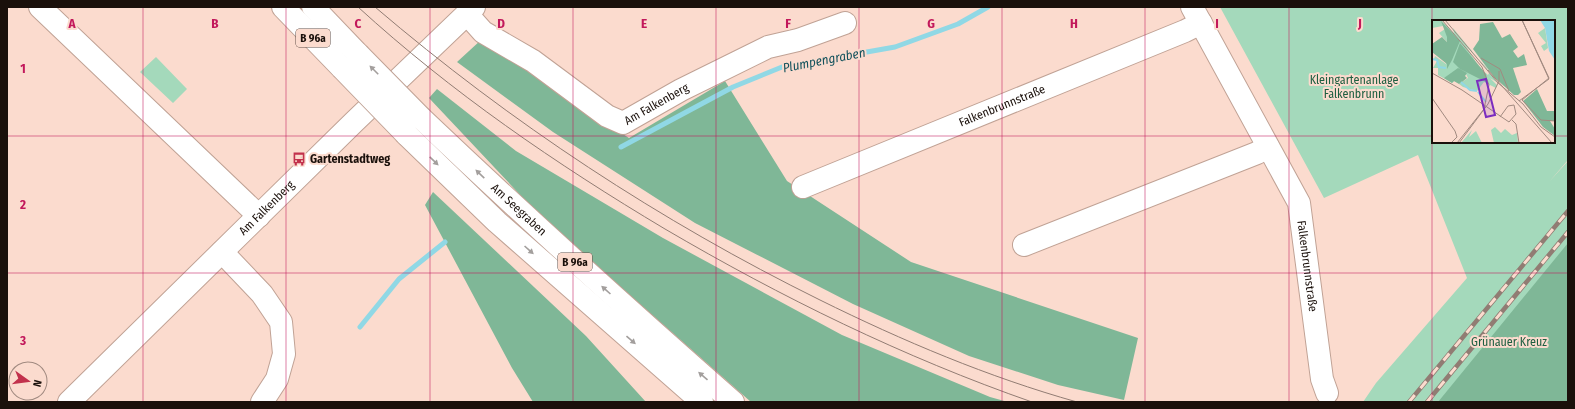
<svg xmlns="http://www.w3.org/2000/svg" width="1575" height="409" viewBox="0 0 1575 409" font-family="'Fira Sans Condensed',sans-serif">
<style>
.green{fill:#a4d9bb;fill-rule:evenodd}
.forest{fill:#7fb797}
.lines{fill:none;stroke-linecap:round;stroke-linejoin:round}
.stream{stroke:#90d8e5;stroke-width:5}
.minor-casing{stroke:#c0a295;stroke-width:24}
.major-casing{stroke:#c0a295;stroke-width:24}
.minor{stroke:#fff;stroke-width:22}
.major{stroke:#fff;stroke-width:22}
.tram{stroke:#917c73;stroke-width:1}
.rail-casing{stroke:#917c73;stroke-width:4.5}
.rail{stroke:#fbdbce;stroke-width:3;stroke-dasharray:9;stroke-linecap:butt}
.major-bridge-casing{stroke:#c0a295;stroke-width:24;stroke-linecap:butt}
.major-bridge{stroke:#fff;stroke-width:22}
.oneway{fill:#a39f9d}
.grid{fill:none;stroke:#c2185b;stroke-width:1;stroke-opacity:0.55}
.labels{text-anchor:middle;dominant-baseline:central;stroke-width:4;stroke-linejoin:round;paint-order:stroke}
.shield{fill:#fbdbce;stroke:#5e4d46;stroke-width:1}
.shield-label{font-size:11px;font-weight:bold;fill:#1a100b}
.park-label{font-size:12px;fill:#1d5e40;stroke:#fbdbce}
.street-label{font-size:12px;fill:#1a100b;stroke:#fbdbce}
.poi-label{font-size:12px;font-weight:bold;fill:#1a100b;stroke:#fbdbce;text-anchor:start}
.water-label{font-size:13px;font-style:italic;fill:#13525c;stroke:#fbdbce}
.inset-river{fill:none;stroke:#90d8e5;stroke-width:2}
.inset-road{fill:none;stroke:#a18a80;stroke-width:1}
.view{fill:#7b2cbf;fill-opacity:0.15;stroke:#7b2cbf;stroke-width:2}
.inset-edge{fill:none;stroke:#1a100b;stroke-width:2}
.grid-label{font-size:13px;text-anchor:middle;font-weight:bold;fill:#c2185b;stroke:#fbdbce;stroke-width:4;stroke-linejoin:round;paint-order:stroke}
</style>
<rect width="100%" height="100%" fill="#fbdbce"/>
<path class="green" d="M1220,7H1568V160L1549,182L1568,161V402H1363L1376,383L1467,278L1418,155L1324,198ZM1433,21H1554V142H1433Z
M156,57L187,89L173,103L140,72Z"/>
<path class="forest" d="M481,40L629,138L725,81L787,181L911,262L1138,338L1124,400L1058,385L969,356L853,304L695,223L553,132L457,62Z
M437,89L516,151L663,238L842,335L990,397L1008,402H751L542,218L429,98Z
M433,192L586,336L646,402H533L512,368L425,205Z
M1568,243V402H1438Z"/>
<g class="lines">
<path class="stream" d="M621,147L733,87L782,67L895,47L958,24L988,7
M360,327L399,279L445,242"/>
<g class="minor-casing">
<g id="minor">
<path d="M40,7L259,216"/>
<path id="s1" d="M1192,7L1299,203L1322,379L1327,393"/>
<path id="s2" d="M467,14L483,32L533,61L607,116L623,123L681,90L768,47L798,40L845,23"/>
<path id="s3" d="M803,187L1185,31L1201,23"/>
<path d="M1024,245L1257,153L1268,147"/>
<path d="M222,252L262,294L281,322L284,354L277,379L262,402"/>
<path id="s4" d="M69,402L354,122L474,7"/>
</g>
</g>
<g class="major-casing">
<g id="major">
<path d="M283,7L342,68"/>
<path d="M313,7L358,54"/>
<path id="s5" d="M421,118C523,215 627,309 733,402"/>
<path d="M406,134L497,222L702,402"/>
</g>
</g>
<use href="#minor" class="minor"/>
<use href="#major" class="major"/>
<path class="tram" d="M358,7C451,92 556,164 665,229C781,297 903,357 1032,402
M375,7C511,123 660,221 820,300C903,341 988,377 1077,402"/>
<g class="rail-casing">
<path id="rail" d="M1409,402L1568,211
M1427,402L1568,232"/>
</g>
<use href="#rail" class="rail"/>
<g class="major-bridge-casing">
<path id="major-bridge" d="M358,54L421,118
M342,68L406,134"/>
</g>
<use href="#major-bridge" class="major-bridge"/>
</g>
<defs><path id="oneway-solid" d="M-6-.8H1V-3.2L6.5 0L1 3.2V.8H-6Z"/></defs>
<g class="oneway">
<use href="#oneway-solid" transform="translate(374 70) rotate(-135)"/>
<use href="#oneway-solid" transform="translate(434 161) rotate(44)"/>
<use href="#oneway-solid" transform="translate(480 174) rotate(-136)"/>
<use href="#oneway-solid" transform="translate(529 250) rotate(42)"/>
<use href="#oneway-solid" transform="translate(606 290) rotate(-138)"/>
<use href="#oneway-solid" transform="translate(631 340) rotate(41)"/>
<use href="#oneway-solid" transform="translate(703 376) rotate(-139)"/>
</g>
<path class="grid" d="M143,7V402M286,7V402M430,7V402M573,7V402M716,7V402M859,7V402M1002,7V402M1145,7V402M1289,7V402M1432,7V402M7,136H1433M1554,136H1568M7,273H1568"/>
<defs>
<g id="bus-bare" transform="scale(1.08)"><path d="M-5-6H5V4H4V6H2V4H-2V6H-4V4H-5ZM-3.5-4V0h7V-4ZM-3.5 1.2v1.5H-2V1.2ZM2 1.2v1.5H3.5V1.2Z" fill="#c2314c" stroke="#fbdbce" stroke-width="2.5" paint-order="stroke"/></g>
</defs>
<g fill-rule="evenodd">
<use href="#bus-bare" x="299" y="159"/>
</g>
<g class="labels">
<g class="shield">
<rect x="296" y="29" width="34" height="18" rx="3"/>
<rect x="558" y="253" width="34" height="18" rx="3"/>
</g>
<g class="shield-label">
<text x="313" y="38">B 96a</text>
<text x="575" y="262">B 96a</text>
</g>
<g class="park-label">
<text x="1354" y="80">Kleingartenanlage<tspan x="1354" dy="14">Falkenbrunn</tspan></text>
<text x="1509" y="342">Grünauer Kreuz</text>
</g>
<g class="street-label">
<text stroke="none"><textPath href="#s2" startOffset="230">Am Falkenberg</textPath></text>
<text stroke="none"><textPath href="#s3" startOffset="215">Falkenbrunnstraße</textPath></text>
<text stroke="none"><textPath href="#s4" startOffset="277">Am Falkenberg</textPath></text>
<text stroke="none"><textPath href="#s5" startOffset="134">Am Seegraben</textPath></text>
<text stroke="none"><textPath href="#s1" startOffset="287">Falkenbrunnstraße</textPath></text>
</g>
<g class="poi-label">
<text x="310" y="159">Gartenstadtweg</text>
</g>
<g class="water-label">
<text transform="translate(824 60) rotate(-11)">Plumpengraben</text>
</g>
</g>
<g transform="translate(1432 20)">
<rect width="123" height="123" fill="#fbdbce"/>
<path d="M0,0H9L22,13L21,8L66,63L58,58L65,65L64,68L52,62L45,71L31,67L27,64L36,58L34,54L31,57L28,51L24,55L28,60L26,63L22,61L20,63L6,55V48H1L5,41L2,39L3,36L14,44L15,22L7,13L13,9L11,6L0,8ZM34,26L55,48L57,53L56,55L47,47ZM113,8L116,28L112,31L109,26L114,23L106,13ZM63,107L69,113L73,109L80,115L85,113L86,123H62L59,110ZM40,110L37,117L44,111L50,123H29Z" fill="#a4d9bb" fill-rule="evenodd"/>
<path d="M9,1L28,21L20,40L18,35L20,40L15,49V17ZM61,2L70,18L78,14L86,27L81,31L86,38L92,34L95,45L81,48L89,72L86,75H82L62,57L41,29L47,20L48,4ZM10,17L15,22V44L0,32V24ZM28,23L54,54L56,63L28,49L21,42ZM26,48L35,53L33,56L35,58L30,62L27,64L22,61L20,63L12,58ZM105,69L115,91H123V101H118L123,109V116L111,107L91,81Z" fill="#7fb797"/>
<path d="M108,0H123V40L117,31L113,8Z" fill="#90d8e5"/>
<path class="inset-river" d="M0,39L5,40L7,47L14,48M29,62L38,70L45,71M46,72L54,82"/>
<path class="inset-road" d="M10,0L50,47L57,65L52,89L25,123M13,0L66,63L91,84L109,107L123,117M90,0L117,58L90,80L109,100L123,101M49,38L68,49L77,71M56,50L120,123M0,53L30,70L77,102L84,94L82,85M0,78L23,111L25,117L19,123M87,81L117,59L90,0M68,97L76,86L82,85M80,100L84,104L87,123M27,123L56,84L67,61V51"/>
<path class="view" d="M54,59L63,95L54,97L45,61Z"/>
<rect width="123" height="123" class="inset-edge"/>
</g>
<g class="grid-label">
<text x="72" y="28">A</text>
<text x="215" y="28">B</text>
<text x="358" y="28">C</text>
<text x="501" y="28">D</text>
<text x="644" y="28">E</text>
<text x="788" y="28">F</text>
<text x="931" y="28">G</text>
<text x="1074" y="28">H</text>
<text x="1217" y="28">I</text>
<text x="1360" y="28">J</text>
<text x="23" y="73">1</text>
<text x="23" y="209">2</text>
<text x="23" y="345">3</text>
</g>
<rect width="1575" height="409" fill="none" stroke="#1a100b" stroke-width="16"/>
<g transform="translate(28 381) rotate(104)"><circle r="19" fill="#fbdbce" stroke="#a18a80"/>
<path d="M0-3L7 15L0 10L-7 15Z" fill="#c2314c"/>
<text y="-6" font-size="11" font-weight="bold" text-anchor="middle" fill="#1a100b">N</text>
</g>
</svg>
